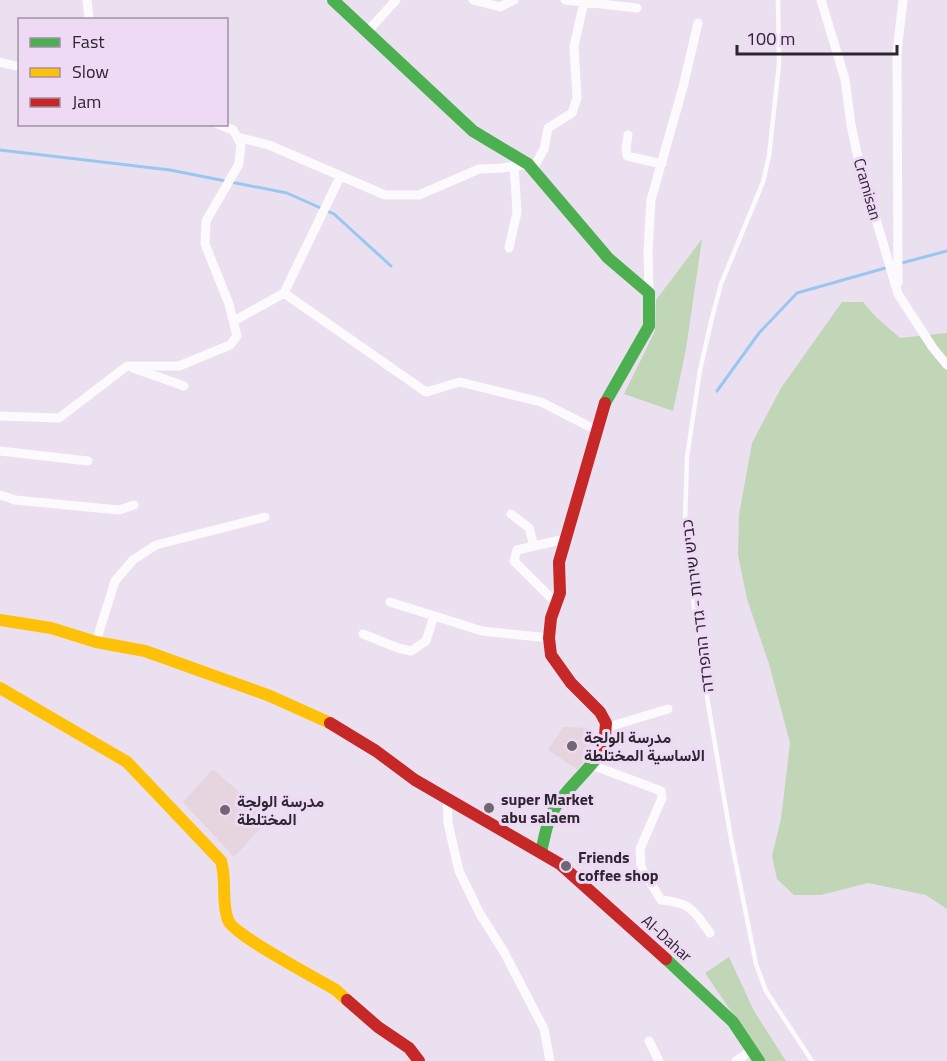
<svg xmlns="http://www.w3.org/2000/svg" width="947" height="1061" viewBox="0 0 947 1061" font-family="'Titillium Web',Vazirmatn,'Noto Sans Hebrew',sans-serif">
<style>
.education{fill:#e6d4df}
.green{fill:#c1d6b7}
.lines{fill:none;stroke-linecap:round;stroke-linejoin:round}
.stream{stroke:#99c7f2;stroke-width:3}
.lane{stroke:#fcfafd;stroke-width:4.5}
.street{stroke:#fcfafd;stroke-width:9}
.fast{stroke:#4caf50;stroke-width:12}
.slow{stroke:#ffc107;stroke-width:12}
.jam{stroke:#c62828;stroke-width:12}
.poi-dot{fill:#706773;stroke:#eedaf5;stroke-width:2}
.labels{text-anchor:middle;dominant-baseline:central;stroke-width:6;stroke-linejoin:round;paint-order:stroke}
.street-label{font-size:16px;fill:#2d2630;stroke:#eedaf5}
.poi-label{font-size:16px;font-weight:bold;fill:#2d2630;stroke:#eedaf5;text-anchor:start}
</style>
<rect width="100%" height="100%" fill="#ebe0ef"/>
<path class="education" d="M563,727L589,728L597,741L578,770L548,750Z
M213,769L269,819L234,857L183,802Z"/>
<path class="green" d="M702,239L686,349L673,411L624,394L655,331L656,300Z
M842,302H863L876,317L900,338L947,333V909L926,895L868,883L821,895H794L777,879L772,856L781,819L790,743L769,664L747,599L738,555L739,515L752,443L781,388Z
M729,957L754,1011L786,1061H765L705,973Z"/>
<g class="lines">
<path class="stream" d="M0,150L170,170L287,193L334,214L391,266
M898,264L947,251
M717,391L759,333L797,293L889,267"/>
<path class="lane" d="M778,0L779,64L769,156L763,182L721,284L712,318L700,370L687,457L685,521L687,557L708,703L731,839L756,964L766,991L812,1061"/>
<path class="street" d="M87,0L89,20
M473,0L500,7L514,0
M565,0L637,8
M821,0L845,79L851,125L858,158L898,294L933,348L947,365
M367,32L396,0
M0,62L20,67
M628,135L626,148L627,156L662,164
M237,137L269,145L385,195H419L479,169L502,168L528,164
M533,169L544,149L548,128L572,113L577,98L574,46L584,2
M509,248L517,212L514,166
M898,283L897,52L903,0
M284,293L426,392L460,382L541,402L596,430
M649,293L648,251L651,200L683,87L698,23
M234,321L284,293L340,177
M133,368L184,386
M0,416L59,418L127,366H179L230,345L237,336L229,304L205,244L206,221L239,164L241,144L233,130L218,124
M0,451L88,461
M0,495L15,500L119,510L134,505
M511,514L529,528L534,546
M390,602L482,631L549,638
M556,603L514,561L517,550L565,539
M363,634L398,648L411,651L426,641L434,616
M96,642L115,581L133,560L156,545L265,517
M605,728L668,709
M592,765L661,791L662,798L640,849L641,867L661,900C692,903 693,910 710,933
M447,798L448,823L459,871L480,914L504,952L544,1029L550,1061
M649,1041L659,1061
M736,1061L752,1050"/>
<path class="fast" d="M333,0L473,131L528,164L608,258L649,293V326L605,403
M541,852C544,840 546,826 551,815C563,791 586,774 601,752
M666,959L733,1022L759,1061"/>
<path class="slow" d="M0,620L51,628L96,642L145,651L270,696L330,723
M0,688L127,762L221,861C227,880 221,902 228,920C233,935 318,979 336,990L347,1000"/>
<path class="jam" d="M330,723L376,751L415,780L560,864L666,959
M601,752L604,748L606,723L600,712L571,683L551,655L549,638L551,618L560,593L559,562L605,403
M347,1000L378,1027L409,1048L419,1061"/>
</g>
<g class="poi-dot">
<circle cx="572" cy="746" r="6"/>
<circle cx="489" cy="808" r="6"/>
<circle cx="225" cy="810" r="6"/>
<circle cx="566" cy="866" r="6"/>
</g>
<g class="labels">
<g class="street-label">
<text transform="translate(868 189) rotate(74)">Cramisan</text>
<text transform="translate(697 606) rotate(-97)">כביש שירות - גדר ההפרדה</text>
<text transform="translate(667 938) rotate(42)">Al-Dahar</text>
</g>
<g class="poi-label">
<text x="584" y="737">مدرسة الولجة<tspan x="584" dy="18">الاساسية المختلطة</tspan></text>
<text x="501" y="799">super Market<tspan x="501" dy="18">abu salaem</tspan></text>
<text x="237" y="801">مدرسة الولجة<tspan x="237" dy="18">المختلطة</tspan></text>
<text x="578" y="857">Friends<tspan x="578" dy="18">coffee shop</tspan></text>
</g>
</g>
<rect x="18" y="18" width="210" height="108" fill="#eedaf5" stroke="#a192a6" stroke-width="1.5"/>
<rect x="30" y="38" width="30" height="9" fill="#4caf50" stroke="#a192a6" stroke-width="1.5"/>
<text x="72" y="48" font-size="18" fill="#2d2630">Fast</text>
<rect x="30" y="68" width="30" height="9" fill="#ffc107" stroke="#a192a6" stroke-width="1.5"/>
<text x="72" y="78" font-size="18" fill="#2d2630">Slow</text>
<rect x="30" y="98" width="30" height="9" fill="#c62828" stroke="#a192a6" stroke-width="1.5"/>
<text x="72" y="108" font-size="18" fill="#2d2630">Jam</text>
<path d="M737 45v9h160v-9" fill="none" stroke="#2d2630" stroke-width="3"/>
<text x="746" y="45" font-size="18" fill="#2d2630" stroke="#eedaf5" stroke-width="4.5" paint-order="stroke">100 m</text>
</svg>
